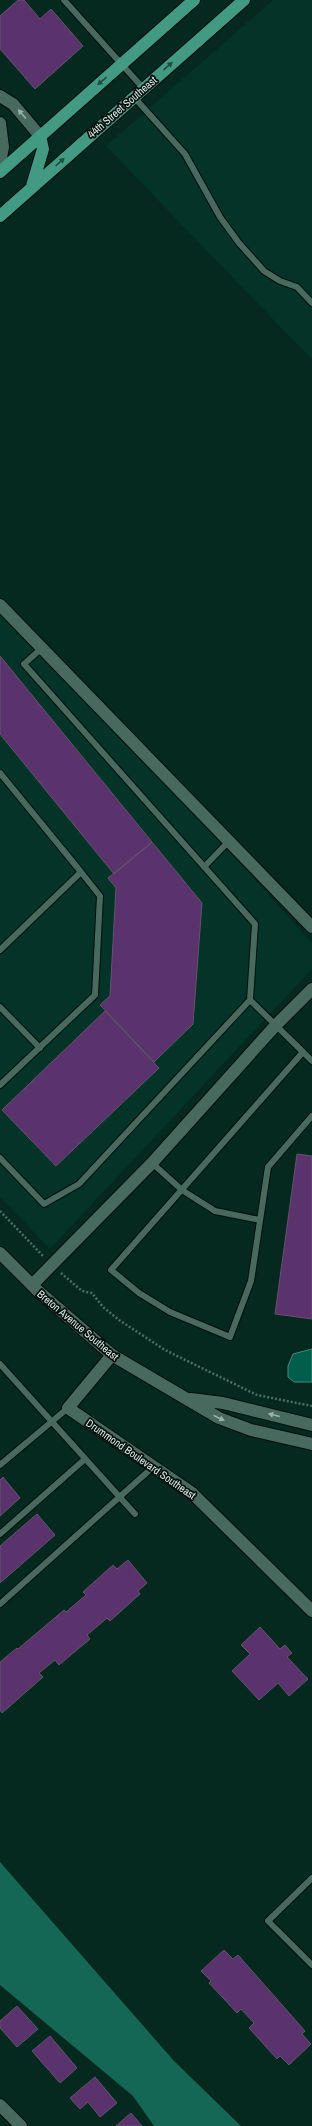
<svg xmlns="http://www.w3.org/2000/svg" width="312" height="2126" viewBox="0 0 312 2126" font-family="'Archivo Narrow',sans-serif">
<style>
.built{fill:#043328}
.forest{fill:#136754}
.water{fill:#015e4b;stroke:#438a7a}
.building{fill:#5a326c;stroke:#64546c}
.lines{fill:none;stroke-linecap:round;stroke-linejoin:round}
.lane-casing{stroke:#000f09;stroke-width:8}
.street-casing{stroke:#000f09;stroke-width:14}
.secondary-casing{stroke:#000f09;stroke-width:14}
.primary-casing{stroke:#000f09;stroke-width:14}
.path{stroke:#506d65;stroke-width:2.5;stroke-dasharray:2 2;stroke-linecap:butt}
.lane{stroke:#47695e;stroke-width:6}
.street{stroke:#47695e;stroke-width:12}
.secondary{stroke:#47695e;stroke-width:12}
.primary{stroke:#429a83;stroke-width:12}
.oneway{fill:#1f4d40}
.oneway2{fill:#99b3aa}
.labels{text-anchor:middle;dominant-baseline:central;stroke-width:3.5;stroke-linejoin:round;paint-order:stroke}
.street-label{font-size:11px;fill:#dcefe8;stroke:#030e0a}
</style>
<rect width="100%" height="100%" fill="#05281f"/>
<path class="built" d="M273,0H312V360L106,146Z
M0,598L312,943V969L50,1249L0,1197Z"/>
<path class="forest" d="M0,1862L174,2061L241,2126H154L133,2096L0,1985Z"/>
<path class="water" d="M312,1349V1382H294L288,1377V1366L293,1354Z"/>
<path class="building" d="M18,0H24L40,19L51,9L83,46L35,89L0,49V16Z
M0,656L152,842L114,874L0,734Z
M152,842L202,903L193,1024L154,1062L100,1005L110,996L116,888L108,878Z
M105,1011L159,1068L56,1166L2,1110Z
M297,1154L312,1156V1319L275,1314Z
M3,1477L20,1498L0,1516V1480Z
M37,1514L55,1535L0,1583V1546Z
M128,1560L147,1583L138,1591L140,1594L110,1621L107,1618L87,1635L90,1639L59,1665L55,1660L39,1673L43,1677L2,1713L0,1710V1662L17,1648L18,1649L64,1610L66,1612L86,1595L83,1592L113,1565L117,1569Z
M260,1627L280,1649L285,1645L292,1653L287,1657L308,1679L289,1696L278,1683L259,1700L232,1671L250,1654L241,1645Z
M224,1950L233,1959L238,1955L305,2031L302,2034L311,2044L289,2065L280,2056L277,2059L249,2028L254,2023L241,2009L237,2013L209,1983L211,1981L201,1971Z
M17,2006L38,2029L17,2047L0,2028V2021Z
M50,2036L77,2068L60,2083L32,2051Z
M95,2077L117,2103L100,2117L88,2102L80,2109L70,2098Z
M131,2113L142,2126H116Z"/>
<g class="lines">
<g class="lane-casing">
<path id="lane" d="M64,0L143,88
M133,96L185,154L220,217L239,243L264,271L280,281L297,287L312,303
M0,773L81,872L0,950
M204,867L229,841
M250,1000L303,1052
M0,1007L40,1048
M312,1061L303,1052L111,1270L139,1293L170,1312L230,1337L251,1281L268,1167L312,1116
M0,1085L95,995L100,896L81,872
M0,1158L44,1204L79,1184L250,1000L255,924L24,664L42,648
M152,1163L182,1190L215,1211L260,1220
M0,1364L135,1514
M0,1465L68,1408
M0,1534L85,1459
M0,1604L153,1467
M312,1878L268,1921L312,1965"/>
</g>
<g class="street-casing">
<path id="street" d="M0,96L13,104L40,136
M0,123L3,147L0,163
M0,605L312,927
M32,1285L152,1163L275,1026L312,989
M112,1355L68,1408L192,1493L312,1611
M0,2105L21,2126"/>
</g>
<g class="secondary-casing">
<path id="secondary" d="M0,1253L37,1290L112,1355L219,1418L251,1430L312,1444
M191,1399L223,1403L312,1425"/>
</g>
<g class="primary-casing">
<path id="primary" d="M0,172L194,0
M32,186L43,149L40,136
M0,216L244,0"/>
</g>
<path class="path" d="M0,1211L43,1256
M61,1273L82,1291L92,1293L103,1307L119,1320L165,1350L257,1395L312,1406"/>
<use href="#lane" class="lane"/>
<use href="#street" class="street"/>
<use href="#secondary" class="secondary"/>
<use href="#primary" class="primary"/>
</g>
<defs><path id="oneway-solid" d="M-6-.8H1V-3.2L6.5 0L1 3.2V.8H-6Z"/></defs>
<g class="oneway">
<use href="#oneway-solid" transform="translate(168 66) rotate(-41)"/>
<use href="#oneway-solid" transform="translate(102 81) rotate(139)"/>
<use href="#oneway-solid" transform="translate(60 162) rotate(-42)"/>
</g>
<g class="oneway2">
<use href="#oneway-solid" transform="translate(22 114) rotate(-130)"/>
<use href="#oneway-solid" transform="translate(274 1415) rotate(-166)"/>
<use href="#oneway-solid" transform="translate(219 1418) rotate(26)"/>
</g>
<g class="labels">
<g class="street-label">
<text transform="translate(122 107) rotate(-41)">44th Street Southeast</text>
<text transform="translate(78 1325) rotate(40)">Breton Avenue Southeast</text>
<text transform="translate(141 1459) rotate(35)">Drummond Boulevard Southeast</text>
</g>
</g>
</svg>
